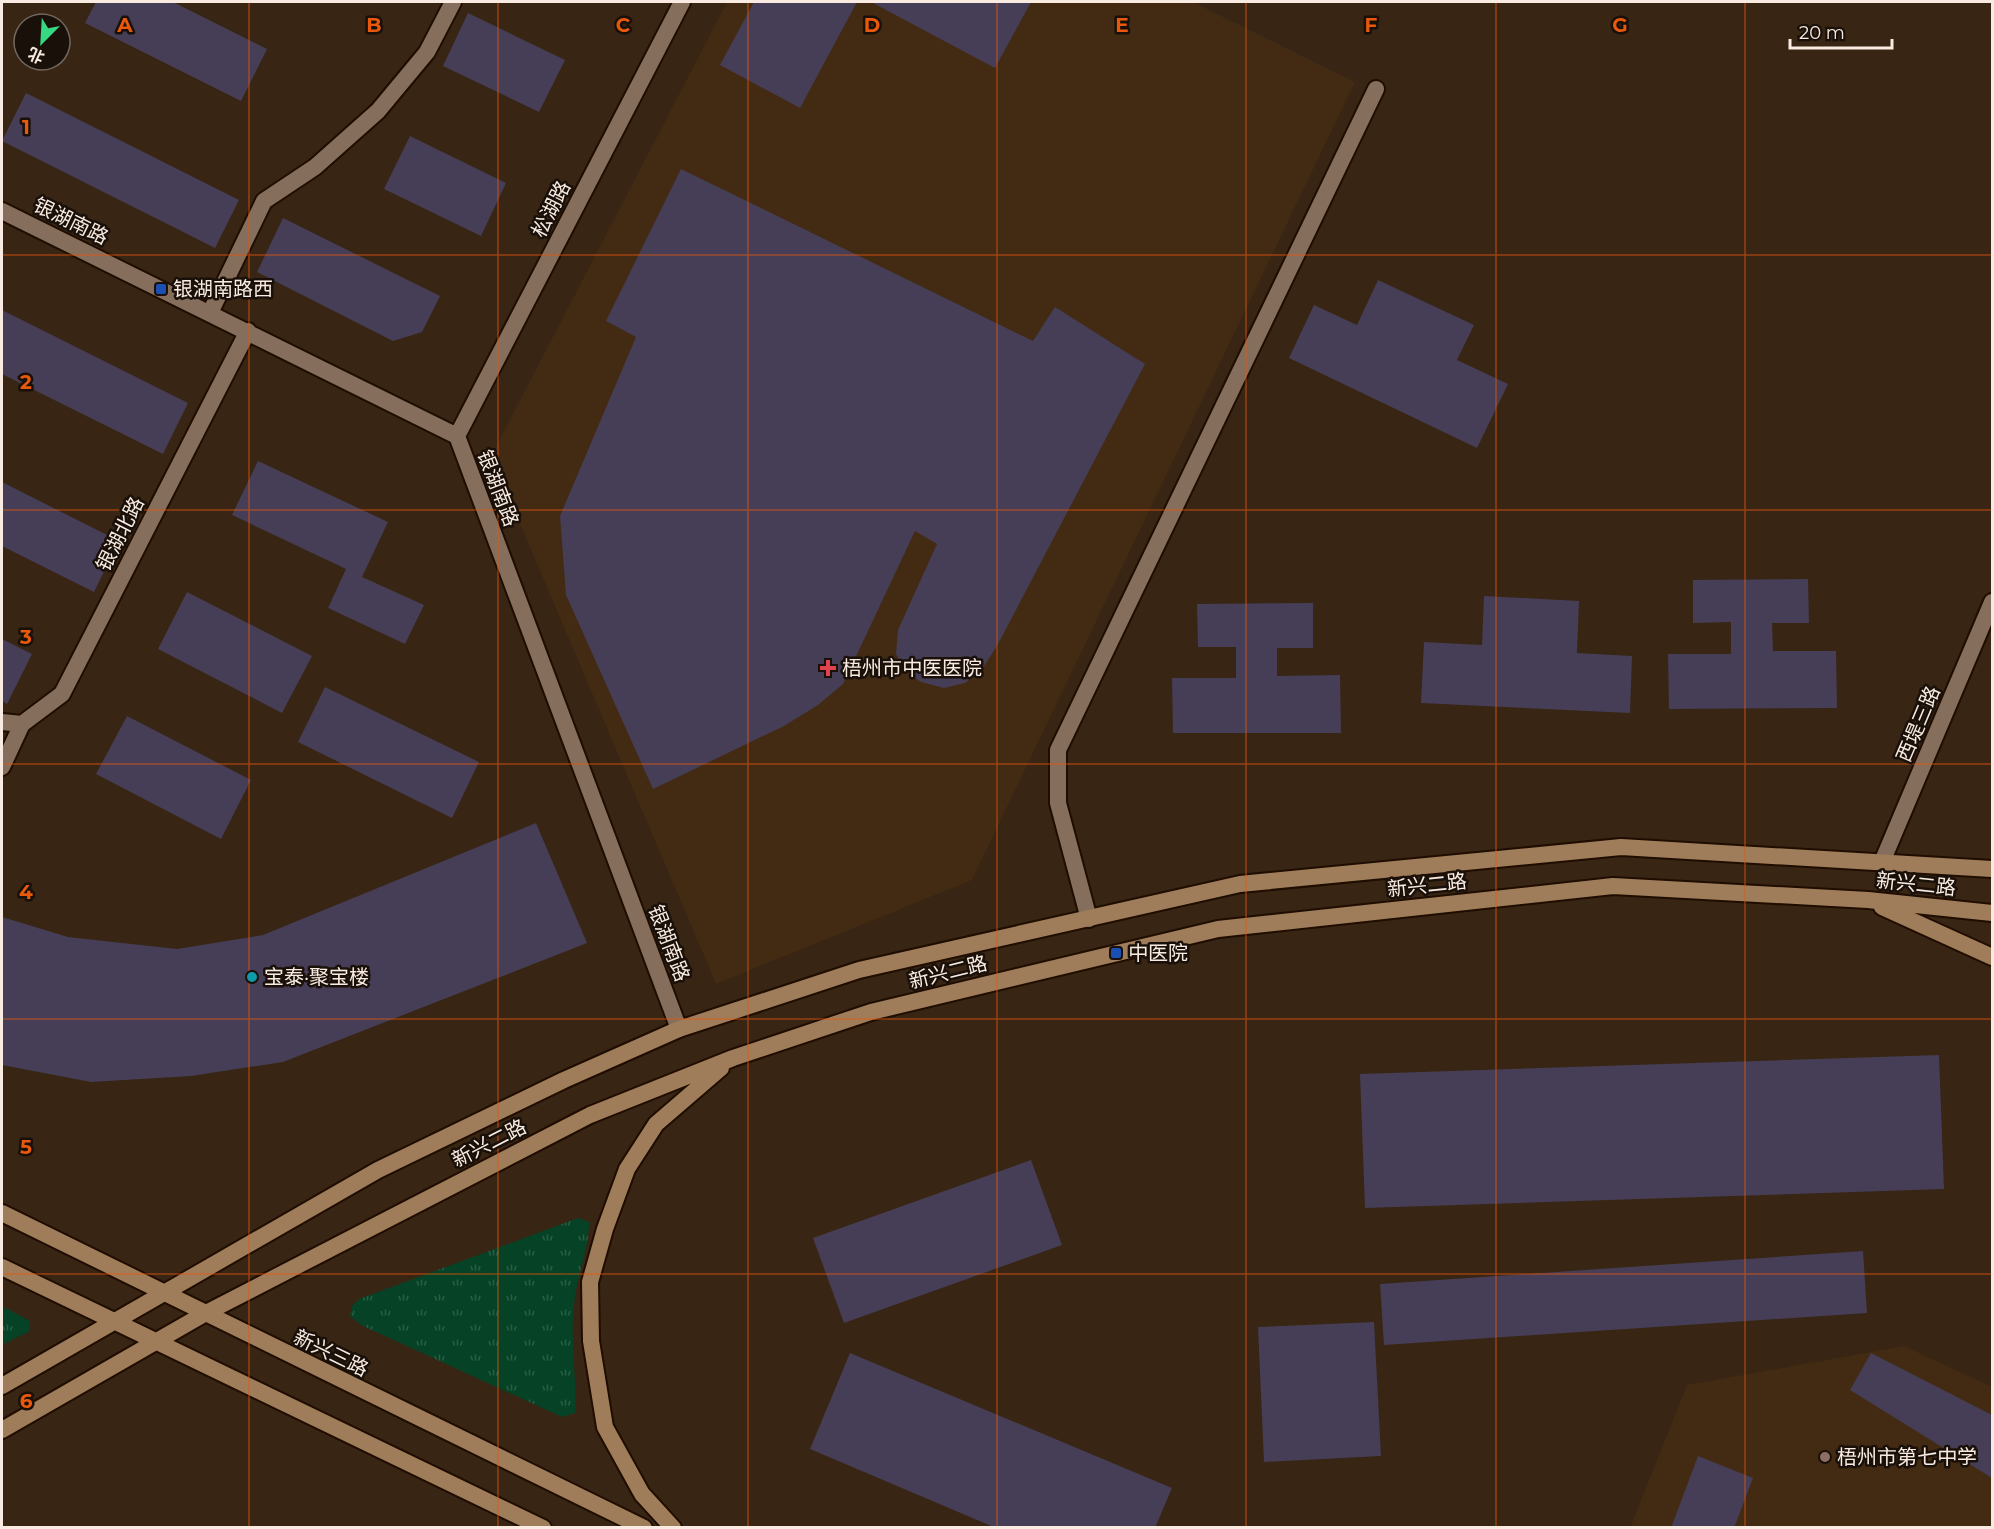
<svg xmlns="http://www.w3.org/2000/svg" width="1994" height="1529" viewBox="0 0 1994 1529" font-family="Montserrat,'Noto Sans SC',sans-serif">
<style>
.built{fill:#432a13}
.grass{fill:url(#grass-tufts)}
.building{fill:#453e56}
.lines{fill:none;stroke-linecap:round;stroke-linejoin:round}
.service-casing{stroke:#1f0d00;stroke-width:20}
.minor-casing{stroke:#1f0d00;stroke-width:20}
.secondary-casing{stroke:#1f0d00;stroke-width:20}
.service{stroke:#856e5b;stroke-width:16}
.minor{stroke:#856e5b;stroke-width:16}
.secondary{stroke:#9f7d5a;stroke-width:16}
.grid{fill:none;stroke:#e8590c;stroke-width:1.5;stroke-opacity:0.55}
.transit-dot{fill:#1a4fb4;stroke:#191009;stroke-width:2}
.health-dot{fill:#e0444e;stroke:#191009;stroke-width:2}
.culture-dot{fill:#0f9aa8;stroke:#191009;stroke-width:2}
.education-dot{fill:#8d6e63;stroke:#191009;stroke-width:2}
.labels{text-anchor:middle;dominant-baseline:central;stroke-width:5;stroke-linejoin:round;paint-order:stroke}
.street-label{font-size:20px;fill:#f9ebe1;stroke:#191009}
.poi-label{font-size:20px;fill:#f9ebe1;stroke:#191009;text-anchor:start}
.grid-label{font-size:20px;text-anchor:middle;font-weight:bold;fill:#e8590c;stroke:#191009;stroke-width:5;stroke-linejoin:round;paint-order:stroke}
</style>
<defs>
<pattern id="grass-tufts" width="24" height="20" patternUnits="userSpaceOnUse" patternTransform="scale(1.5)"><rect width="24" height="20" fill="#054226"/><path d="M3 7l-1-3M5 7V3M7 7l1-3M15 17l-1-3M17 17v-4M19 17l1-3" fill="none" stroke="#2a5d45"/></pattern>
</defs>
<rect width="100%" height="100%" fill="#382513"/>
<path class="built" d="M727,2H1193L1355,82L972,880L716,984L491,456Z
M1904,1346L1992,1387V1527L1630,1528L1687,1385Z"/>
<path class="grass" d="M578,1218L589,1222C589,1251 576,1277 574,1305C570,1342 577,1377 575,1413L562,1417L361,1325L350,1316L352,1306L359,1299Z
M2,1306L30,1321V1331L2,1345Z"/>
<path class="building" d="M96,2H173L267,49L241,101L85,23Z
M754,2H857L800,108L720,65Z
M871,2H1031L995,68Z
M468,13L565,60L539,112L443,66Z
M26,93L239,200L215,248L2,141Z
M410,136L506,183L481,236L384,189Z
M681,169L1033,341L1055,307L1145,364L997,646L982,669L965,683L944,688L921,682L907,672L896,654L898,630L937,544L915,531L843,684L818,705L784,726L653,789L566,595L560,516L636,337L606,321Z
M283,218L440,296L422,332L393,341L257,272Z
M1378,280L1474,325L1457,360L1508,384L1477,448L1289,358L1314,305L1357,325Z
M2,310L188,403L163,454L2,374Z
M258,461L388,522L362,577L424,605L405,644L328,608L346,569L232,515Z
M2,482L119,541L94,592L2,546Z
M1808,579L1809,623H1772L1773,651H1836L1837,708L1669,709L1668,654H1731V622L1693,623V580Z
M187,592L312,656L282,713L158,649Z
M1484,596L1579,601L1577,653L1632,656L1630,713L1421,703L1424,642L1482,645Z
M1313,603V648H1277V676L1340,675L1341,733H1173L1172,678H1236V647H1198L1197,604Z
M2,639L32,654L7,704L2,701Z
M325,687L479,762L452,818L298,742Z
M127,716L251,780L221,839L96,774Z
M536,823L587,943L283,1062L191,1076L91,1082L2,1065V917L68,937L177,949L263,935Z
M1939,1055L1944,1189L1365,1208L1360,1074Z
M1031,1160L1062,1245L844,1323L813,1238Z
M1863,1251L1867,1313L1384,1345L1380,1284Z
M1374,1322L1381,1456L1264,1462L1258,1327Z
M850,1353L1172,1488L1155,1528H996L810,1449Z
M1871,1353L1992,1415V1478L1850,1390Z
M1698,1456L1753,1478L1734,1528H1671Z"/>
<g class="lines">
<g class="service-casing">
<path id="service" d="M210,313L264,201L315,167L378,111L427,52L453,2
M2,767L22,724
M1089,919L1058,803V750L1376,89"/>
</g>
<g class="minor-casing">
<path id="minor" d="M2,211L457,436L679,1029
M457,436L682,2
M2,722L22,724L62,694L248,331
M1882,862L1992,602"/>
</g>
<g class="secondary-casing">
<path id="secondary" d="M1882,907L1992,957
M2,1213L644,1528
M2,1267L543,1528
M2,1386L378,1170L564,1080L679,1029L859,970L1240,884L1621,847L1992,869
M2,1430L204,1314L590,1115L733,1058L871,1012L1218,929L1613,886L1868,900L1992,913
M673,1528L642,1494L605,1427L591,1341L590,1282L605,1229L627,1169L656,1124L721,1068"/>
</g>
<use href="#service" class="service"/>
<use href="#minor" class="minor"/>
<use href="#secondary" class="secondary"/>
</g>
<path class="grid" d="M249,2V1528M498,2V1528M748,2V1528M997,2V1528M1246,2V1528M1496,2V1528M1745,2V1528M2,255H1992M2,510H1992M2,764H1992M2,1019H1992M2,1274H1992"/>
<g class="transit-dot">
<rect x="155" y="283" width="12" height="12" rx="3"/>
<rect x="1110" y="947" width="12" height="12" rx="3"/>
</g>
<path class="health-dot" d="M825 659h6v6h6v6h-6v6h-6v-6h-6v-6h6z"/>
<circle class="culture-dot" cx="252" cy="977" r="6"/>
<circle class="education-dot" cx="1825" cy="1457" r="6"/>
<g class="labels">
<g class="street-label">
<text transform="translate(551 209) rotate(-63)">松湖路</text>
<text transform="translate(71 221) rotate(26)">银湖南路</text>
<text transform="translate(498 488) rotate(69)">银湖南路</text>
<text transform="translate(120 534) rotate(-63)">银湖北路</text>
<text transform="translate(1918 724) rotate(-67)">西堤三路</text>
<text transform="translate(1916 884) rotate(6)">新兴二路</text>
<text transform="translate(1427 885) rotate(-6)">新兴二路</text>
<text transform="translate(669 943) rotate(69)">银湖南路</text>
<text transform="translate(948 972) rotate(-14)">新兴二路</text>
<text transform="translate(489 1143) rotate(-27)">新兴二路</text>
<text transform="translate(331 1353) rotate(26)">新兴三路</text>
</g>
<g class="poi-label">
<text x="173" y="289">银湖南路西</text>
<text x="842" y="668">梧州市中医医院</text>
<text x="1128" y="953">中医院</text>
<text x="264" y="977">宝泰·聚宝楼</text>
<text x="1837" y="1457">梧州市第七中学</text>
</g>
</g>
<g class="grid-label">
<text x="125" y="32">A</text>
<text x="374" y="32">B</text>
<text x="623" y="32">C</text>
<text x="872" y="32">D</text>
<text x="1122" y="32">E</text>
<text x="1371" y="32">F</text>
<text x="1620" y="32">G</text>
<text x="26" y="134">1</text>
<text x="26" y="389">2</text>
<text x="26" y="644">3</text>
<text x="26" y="899">4</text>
<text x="26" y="1154">5</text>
<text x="26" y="1408">6</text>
</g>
<rect width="1994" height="1529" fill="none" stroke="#f9ebe1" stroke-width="6"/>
<g transform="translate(42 42) rotate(204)"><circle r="28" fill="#191009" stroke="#73685f" stroke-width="1.5"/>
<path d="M0-4.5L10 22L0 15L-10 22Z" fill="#36d881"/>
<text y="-9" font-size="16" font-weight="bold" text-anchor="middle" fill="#f9ebe1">北</text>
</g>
<path d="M1790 39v9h102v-9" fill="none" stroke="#f9ebe1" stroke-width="3"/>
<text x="1799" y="39" font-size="18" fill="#f9ebe1" stroke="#191009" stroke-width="4.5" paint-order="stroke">20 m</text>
</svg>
